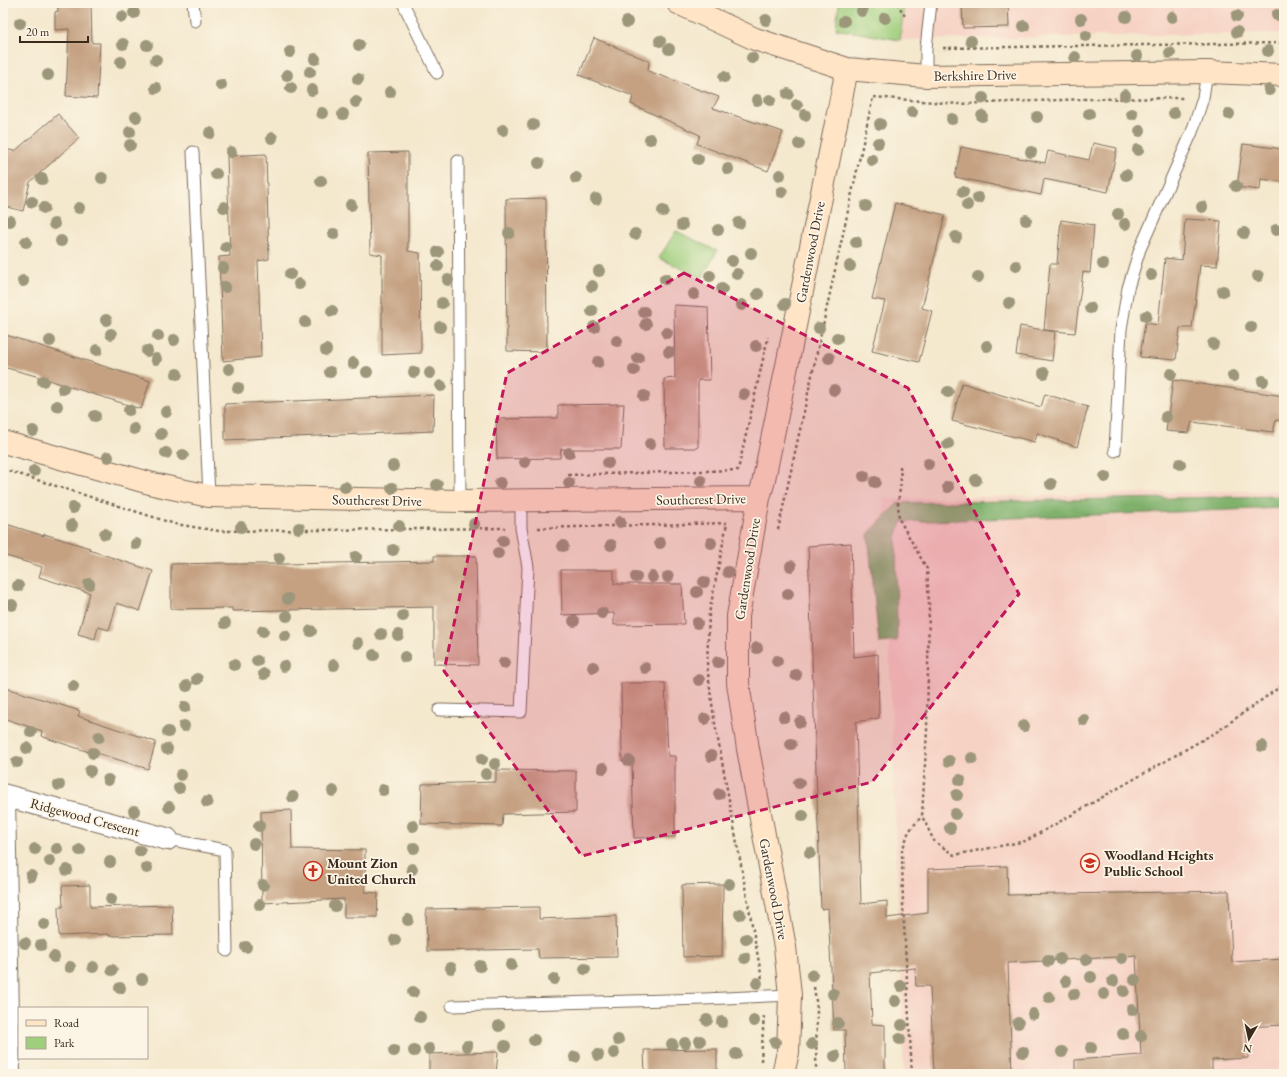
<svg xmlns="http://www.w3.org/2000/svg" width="1287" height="1077" viewBox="0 0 1287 1077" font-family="'EB Garamond',serif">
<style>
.built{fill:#f6d2c4}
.green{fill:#9fce7d;stroke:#6d7c4e}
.forest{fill:#7fb16c;stroke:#5d6e45}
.building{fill:#c5a182}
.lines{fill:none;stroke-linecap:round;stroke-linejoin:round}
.lane-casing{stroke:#7c6c5b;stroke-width:13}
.street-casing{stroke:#7c6c5b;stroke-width:24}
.secondary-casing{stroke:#7c6c5b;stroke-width:24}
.path{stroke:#7c6c5b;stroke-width:2.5;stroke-dasharray:3 3;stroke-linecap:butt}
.lane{stroke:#fff;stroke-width:11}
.street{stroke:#fff;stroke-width:22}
.secondary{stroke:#ffe4c6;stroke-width:22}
.tree{fill:#9c967a}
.marked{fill:#c2185b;fill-opacity:0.2;stroke:#c2185b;stroke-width:3;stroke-dasharray:8 5;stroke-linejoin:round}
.labels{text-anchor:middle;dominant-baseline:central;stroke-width:3.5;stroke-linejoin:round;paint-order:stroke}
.street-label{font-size:14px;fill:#3b2a1e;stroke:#fcf5e5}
.poi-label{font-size:14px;font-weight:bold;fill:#3b2a1e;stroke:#fcf5e5;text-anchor:start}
</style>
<rect width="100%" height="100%" fill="#fcf5e5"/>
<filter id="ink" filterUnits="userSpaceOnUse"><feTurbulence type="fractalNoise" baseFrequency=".025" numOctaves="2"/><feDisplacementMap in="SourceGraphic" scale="8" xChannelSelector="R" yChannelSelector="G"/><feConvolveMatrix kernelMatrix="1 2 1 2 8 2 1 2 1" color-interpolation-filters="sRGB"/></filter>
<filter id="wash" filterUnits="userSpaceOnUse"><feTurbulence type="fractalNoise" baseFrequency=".012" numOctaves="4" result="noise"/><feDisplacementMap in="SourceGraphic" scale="16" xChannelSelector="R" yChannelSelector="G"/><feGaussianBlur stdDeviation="0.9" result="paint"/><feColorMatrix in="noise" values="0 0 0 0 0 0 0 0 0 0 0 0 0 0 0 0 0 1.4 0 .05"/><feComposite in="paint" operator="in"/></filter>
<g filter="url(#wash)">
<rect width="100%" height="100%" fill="#f4e8cd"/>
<path class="built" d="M904,3H1284V33L900,40Z
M1284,490V1074H904L884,499Z"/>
<path class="green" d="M839,3H904L900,40L836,29Z
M676,231L717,251L702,278L659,258Z"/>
<path class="forest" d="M1284,496V508L901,522L896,538L897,641L879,643L868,534L898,503Z"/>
<g id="blocks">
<path class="building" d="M58,3H91L92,43H100L97,98L66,96L69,29L55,30V12L58,11Z
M962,3H1008L1009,27L963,28Z
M594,38L649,61L648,71L719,97L713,108L783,132L768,171L697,144L700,135L631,104L633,96L579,75Z
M58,114L79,138L30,182L23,211L3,206V149L15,151Z
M1093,143L1117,148L1108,192L1044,179L1041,195L955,177L961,147L1045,163L1048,151L1089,160Z
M1243,144L1284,149V182L1261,179L1260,190L1237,187Z
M408,152V251L420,253L421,353L382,355V255L370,253L368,153Z
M266,154L269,259L258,261L261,357L223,361L219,257L230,256L227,156Z
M546,198L547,352L507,351L506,199Z
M895,203L945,215L922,308L932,311L919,362L872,351L885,301L872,299Z
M1185,219L1221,221L1217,266L1200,265L1192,328H1180L1176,360L1140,357L1145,323L1158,325L1165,258L1182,260Z
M1061,220L1094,225L1090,273L1083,272L1075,333L1044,330L1050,264H1057Z
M674,305L708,307L710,380H698V448H665L664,379L675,378Z
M1020,326L1055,332L1052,361L1016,355Z
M3,334L150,381L141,409L36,376L3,367Z
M1173,380L1284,396V421L1276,420L1273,432L1192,422L1189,433L1166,431Z
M962,383L1041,407L1045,394L1088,407L1077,447L1037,433L1035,442L952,421Z
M434,395L433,431L225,440V404Z
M624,404L621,449H561L560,458L497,459L496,419L558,418V405Z
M3,523L44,536V534L90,548L89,550L153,571L140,611L117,603L109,630L98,627L95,639L78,634L90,593L39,577L42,567L3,555Z
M851,543L854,657L878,654L879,718L856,722L861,904L887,901V918L928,913V869L1007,866L1008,895L1229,891L1232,962L1284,959V1025L1246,1027L1248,1058L1212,1060V1074H1075V1060L1141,1055L1136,956L1008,963L1012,1074H934L930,986H916L915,968L870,973L872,1024L885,1025V1074H846L845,1030H834L828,908L821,909L808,546Z
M434,556H476L478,665L434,664V607L232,611V608L171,609V564L226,563V564H285L434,561Z
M561,570H614V584H682L684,624L614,625V613L562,615Z
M621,683H665L668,756H675V837L634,838L632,762L622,761Z
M3,687L80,711L78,716L156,742L148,769L90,751L89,752L52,740L41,736L42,731L3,718Z
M496,770L576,771V812L503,814L502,826L421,824L422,784L496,782Z
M291,810L292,849L365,850V892L378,893L377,917H344V899L262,903L261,812Z
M723,884L722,956L683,957L682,885Z
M90,885V907L172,905L173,935L109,936V934L59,936L58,907H63L62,886Z
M539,907V919L616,916L617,957L539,958L538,949L427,951L426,909Z
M717,1049V1074H645L644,1050Z
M498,1052L496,1074H429V1054Z"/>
</g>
</g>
<g filter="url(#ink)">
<use href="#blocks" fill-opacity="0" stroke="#7c6c5b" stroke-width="1"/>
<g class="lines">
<g class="lane-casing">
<path id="lane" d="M193,3L195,21
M403,3L437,73
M926,76V48L931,3
M193,152L209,496
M458,161L460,501
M1115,451L1121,329L1128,288L1140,249L1192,132L1203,98L1207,72
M439,710L521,712L528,567L521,528V501
M167,839L225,850L227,951
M452,1006L704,999L790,995"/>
</g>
<g class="street-casing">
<path id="street" d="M3,795L167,839
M4,796L9,1074"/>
</g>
<g class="secondary-casing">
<path id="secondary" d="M678,3L755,39L847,69L926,76L1207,72L1284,75
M3,442L153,484L209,496L460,501L759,498
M783,1074L788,1052L790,995L785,947L748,749L738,683V616L759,498L763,484L847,69"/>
</g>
<path class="path" d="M897,3L906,18
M943,48L1284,43
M900,466L901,482L898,503L899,519L927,569L929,605L927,730L922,816L934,841L954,855L1026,841L1218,731L1284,684
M3,469L175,524L219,531L505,528
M568,475L738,470L768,337
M538,528L727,523L709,614L707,666L714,718L762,979
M778,530L873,97L959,104L1086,99L1185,98
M814,987L817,1008L816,1069L814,1074
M761,1061L764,1014
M912,1074L903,906L902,851L909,831L922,816"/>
<use href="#lane" class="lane"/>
<use href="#street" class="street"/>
<use href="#secondary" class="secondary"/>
</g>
<g class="tree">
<circle cx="862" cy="11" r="6"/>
<circle cx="134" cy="13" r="6"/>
<circle cx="1277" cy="15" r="6"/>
<circle cx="1237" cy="16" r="6"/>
<circle cx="122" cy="17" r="6"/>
<circle cx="1126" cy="17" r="6"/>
<circle cx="1172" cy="17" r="6"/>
<circle cx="885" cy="18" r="6"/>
<circle cx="1081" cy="19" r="6"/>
<circle cx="766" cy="20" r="6"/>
<circle cx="844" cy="21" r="6"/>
<circle cx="627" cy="22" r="6"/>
<circle cx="20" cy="23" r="6"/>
<circle cx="1024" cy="26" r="6"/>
<circle cx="1237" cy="32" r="6"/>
<circle cx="1086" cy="36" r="6"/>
<circle cx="660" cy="41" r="6"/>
<circle cx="971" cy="41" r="6"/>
<circle cx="123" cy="44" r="6"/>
<circle cx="147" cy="45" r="6"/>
<circle cx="359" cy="45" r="6"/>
<circle cx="669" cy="49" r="6"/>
<circle cx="1268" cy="51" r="6"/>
<circle cx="290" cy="52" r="6"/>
<circle cx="1170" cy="53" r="6"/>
<circle cx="1137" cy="56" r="6"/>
<circle cx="1075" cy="57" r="6"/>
<circle cx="752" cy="58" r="6"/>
<circle cx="315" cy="59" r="6"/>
<circle cx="156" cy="60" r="6"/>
<circle cx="121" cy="62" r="6"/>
<circle cx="310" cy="72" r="6"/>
<circle cx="48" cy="75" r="6"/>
<circle cx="287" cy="75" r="6"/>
<circle cx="724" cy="77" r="6"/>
<circle cx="358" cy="79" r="6"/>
<circle cx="221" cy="85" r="6"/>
<circle cx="156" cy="88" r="6"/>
<circle cx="291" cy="88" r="6"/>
<circle cx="312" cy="90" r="6"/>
<circle cx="1269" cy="90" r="6"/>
<circle cx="390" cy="92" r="6"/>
<circle cx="788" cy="94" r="6"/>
<circle cx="1125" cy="95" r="6"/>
<circle cx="983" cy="98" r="6"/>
<circle cx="757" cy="100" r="6"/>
<circle cx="770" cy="100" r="6"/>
<circle cx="356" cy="102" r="6"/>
<circle cx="797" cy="105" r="6"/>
<circle cx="912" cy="112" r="6"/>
<circle cx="322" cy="113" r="6"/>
<circle cx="1174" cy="113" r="6"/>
<circle cx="343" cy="114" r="6"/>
<circle cx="1089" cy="114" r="6"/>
<circle cx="1132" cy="114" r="6"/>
<circle cx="1229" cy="114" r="6"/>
<circle cx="805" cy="115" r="6"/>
<circle cx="982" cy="116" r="6"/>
<circle cx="136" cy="117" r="6"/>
<circle cx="1037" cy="117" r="6"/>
<circle cx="952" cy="119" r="6"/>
<circle cx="880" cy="124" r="6"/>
<circle cx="533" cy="125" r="6"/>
<circle cx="503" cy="130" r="6"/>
<circle cx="1140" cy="131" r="6"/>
<circle cx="130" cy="132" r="6"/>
<circle cx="210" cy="133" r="6"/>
<circle cx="272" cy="138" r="6"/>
<circle cx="650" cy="139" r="6"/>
<circle cx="878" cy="143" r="6"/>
<circle cx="799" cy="144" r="6"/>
<circle cx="130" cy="145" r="6"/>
<circle cx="1138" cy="150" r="6"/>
<circle cx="231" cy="152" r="6"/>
<circle cx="1031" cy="152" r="6"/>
<circle cx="698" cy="159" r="6"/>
<circle cx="872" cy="160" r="6"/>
<circle cx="539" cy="163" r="6"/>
<circle cx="728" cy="169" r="6"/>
<circle cx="216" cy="174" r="6"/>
<circle cx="780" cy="175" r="6"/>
<circle cx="1126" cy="175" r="6"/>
<circle cx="102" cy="178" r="6"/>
<circle cx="576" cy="178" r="6"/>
<circle cx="42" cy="179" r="6"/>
<circle cx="321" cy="181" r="6"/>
<circle cx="1236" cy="186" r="6"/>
<circle cx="782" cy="192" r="6"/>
<circle cx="963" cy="192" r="6"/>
<circle cx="978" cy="198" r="6"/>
<circle cx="596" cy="199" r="6"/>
<circle cx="32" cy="202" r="6"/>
<circle cx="351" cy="205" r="6"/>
<circle cx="967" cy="205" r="6"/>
<circle cx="866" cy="206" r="6"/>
<circle cx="224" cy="207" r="6"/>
<circle cx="1202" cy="207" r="6"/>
<circle cx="44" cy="208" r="6"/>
<circle cx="79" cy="208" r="6"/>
<circle cx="663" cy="211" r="6"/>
<circle cx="1118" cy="214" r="6"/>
<circle cx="1026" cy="220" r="6"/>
<circle cx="10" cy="221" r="6"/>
<circle cx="739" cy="223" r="6"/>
<circle cx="54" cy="224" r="6"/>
<circle cx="1125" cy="224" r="6"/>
<circle cx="682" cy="225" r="6"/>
<circle cx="718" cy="230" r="6"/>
<circle cx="1276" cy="230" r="6"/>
<circle cx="509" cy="233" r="6"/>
<circle cx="1244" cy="233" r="6"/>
<circle cx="334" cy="234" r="6"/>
<circle cx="635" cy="234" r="6"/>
<circle cx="956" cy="237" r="6"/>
<circle cx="61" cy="241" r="6"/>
<circle cx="26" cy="242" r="6"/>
<circle cx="856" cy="242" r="6"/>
<circle cx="226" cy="247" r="6"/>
<circle cx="438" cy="252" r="6"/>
<circle cx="751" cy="253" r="6"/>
<circle cx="732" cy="261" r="6"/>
<circle cx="1103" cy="264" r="6"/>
<circle cx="438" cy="266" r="6"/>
<circle cx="850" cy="266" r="6"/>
<circle cx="1016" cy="266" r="6"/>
<circle cx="223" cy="268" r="6"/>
<circle cx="599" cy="271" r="6"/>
<circle cx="290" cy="274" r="6"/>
<circle cx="737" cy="274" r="6"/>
<circle cx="1151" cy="275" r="6"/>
<circle cx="710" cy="276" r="6"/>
<circle cx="1258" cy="276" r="6"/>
<circle cx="978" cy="277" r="6"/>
<circle cx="665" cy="279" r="6"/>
<circle cx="448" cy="280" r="6"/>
<circle cx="23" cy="281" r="6"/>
<circle cx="299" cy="284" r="6"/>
<circle cx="592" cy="286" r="6"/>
<circle cx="225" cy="287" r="6"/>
<circle cx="722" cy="289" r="6"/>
<circle cx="1223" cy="291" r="6"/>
<circle cx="694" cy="294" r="6"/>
<circle cx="758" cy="294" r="6"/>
<circle cx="442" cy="303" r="6"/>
<circle cx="1009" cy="303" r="6"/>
<circle cx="785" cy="304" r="6"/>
<circle cx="742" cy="305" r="6"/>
<circle cx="1090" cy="308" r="6"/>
<circle cx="332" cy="311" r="6"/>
<circle cx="592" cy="311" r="6"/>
<circle cx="644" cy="312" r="6"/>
<circle cx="1146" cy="316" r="6"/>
<circle cx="106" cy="320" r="6"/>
<circle cx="305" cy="322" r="6"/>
<circle cx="646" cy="324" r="6"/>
<circle cx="440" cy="327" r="6"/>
<circle cx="594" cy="327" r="6"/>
<circle cx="1251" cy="327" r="6"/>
<circle cx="819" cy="328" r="6"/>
<circle cx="667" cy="333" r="6"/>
<circle cx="111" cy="334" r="6"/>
<circle cx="158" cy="336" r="6"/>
<circle cx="837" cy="338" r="6"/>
<circle cx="174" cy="340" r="6"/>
<circle cx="50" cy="341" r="6"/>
<circle cx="617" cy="341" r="6"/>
<circle cx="1213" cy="344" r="6"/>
<circle cx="756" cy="346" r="6"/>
<circle cx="987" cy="346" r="6"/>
<circle cx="97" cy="350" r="6"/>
<circle cx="326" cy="350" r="6"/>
<circle cx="147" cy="351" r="6"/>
<circle cx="669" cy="352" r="6"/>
<circle cx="638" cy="358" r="6"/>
<circle cx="829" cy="358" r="6"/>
<circle cx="156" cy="359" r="6"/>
<circle cx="598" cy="362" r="6"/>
<circle cx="353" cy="363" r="6"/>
<circle cx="229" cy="369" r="6"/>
<circle cx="634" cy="370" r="6"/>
<circle cx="330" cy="372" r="6"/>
<circle cx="367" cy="372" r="6"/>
<circle cx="414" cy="372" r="6"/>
<circle cx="430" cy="373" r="6"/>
<circle cx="1044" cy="373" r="6"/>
<circle cx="177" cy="374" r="6"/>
<circle cx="1171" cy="374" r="6"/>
<circle cx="1233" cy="376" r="6"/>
<circle cx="43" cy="381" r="6"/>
<circle cx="1263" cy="381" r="6"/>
<circle cx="441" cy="386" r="6"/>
<circle cx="238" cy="388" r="6"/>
<circle cx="63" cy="389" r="6"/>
<circle cx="834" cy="390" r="6"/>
<circle cx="948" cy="392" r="6"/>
<circle cx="744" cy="394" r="6"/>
<circle cx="644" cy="396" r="6"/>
<circle cx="57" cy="406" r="6"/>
<circle cx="129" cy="410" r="6"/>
<circle cx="166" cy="412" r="6"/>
<circle cx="95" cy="416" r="6"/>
<circle cx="1166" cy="417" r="6"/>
<circle cx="134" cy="429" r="6"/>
<circle cx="33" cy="431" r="6"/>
<circle cx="161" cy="434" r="6"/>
<circle cx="650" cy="444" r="6"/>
<circle cx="948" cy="444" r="6"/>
<circle cx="166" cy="453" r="6"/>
<circle cx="569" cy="453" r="6"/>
<circle cx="183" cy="455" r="6"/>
<circle cx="108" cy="457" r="6"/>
<circle cx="525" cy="462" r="6"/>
<circle cx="608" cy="463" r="6"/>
<circle cx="928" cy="464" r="6"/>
<circle cx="1180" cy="464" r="6"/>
<circle cx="393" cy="466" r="6"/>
<circle cx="34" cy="471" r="6"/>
<circle cx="864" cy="476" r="6"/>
<circle cx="1105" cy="477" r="6"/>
<circle cx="976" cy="480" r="6"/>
<circle cx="701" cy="481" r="6"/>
<circle cx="875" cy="482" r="6"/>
<circle cx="500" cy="483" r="6"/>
<circle cx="569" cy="483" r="6"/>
<circle cx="1051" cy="484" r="6"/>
<circle cx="437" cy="485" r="6"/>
<circle cx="345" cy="487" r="6"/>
<circle cx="948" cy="487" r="6"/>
<circle cx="392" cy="488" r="6"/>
<circle cx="73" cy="508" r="6"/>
<circle cx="620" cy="522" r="6"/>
<circle cx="474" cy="524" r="6"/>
<circle cx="72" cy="525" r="6"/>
<circle cx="399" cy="526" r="6"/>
<circle cx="241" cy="527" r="6"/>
<circle cx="299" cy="528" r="6"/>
<circle cx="105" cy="534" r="6"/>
<circle cx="503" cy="541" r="6"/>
<circle cx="660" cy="543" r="6"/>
<circle cx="711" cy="543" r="6"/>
<circle cx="136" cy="544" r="6"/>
<circle cx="611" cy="545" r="6"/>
<circle cx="563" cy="546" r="6"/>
<circle cx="393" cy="550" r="6"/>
<circle cx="498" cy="553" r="6"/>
<circle cx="356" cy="557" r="6"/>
<circle cx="279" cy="558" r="6"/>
<circle cx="791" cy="566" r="6"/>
<circle cx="728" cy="572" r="6"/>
<circle cx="636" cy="577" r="6"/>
<circle cx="652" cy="577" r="6"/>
<circle cx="668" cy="577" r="6"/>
<circle cx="704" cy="582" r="6"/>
<circle cx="89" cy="584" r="6"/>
<circle cx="18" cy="586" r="6"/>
<circle cx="697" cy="592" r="6"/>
<circle cx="788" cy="594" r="6"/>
<circle cx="288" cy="599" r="6"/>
<circle cx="12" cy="605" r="6"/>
<circle cx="602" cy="613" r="6"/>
<circle cx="287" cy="616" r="6"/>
<circle cx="403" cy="616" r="6"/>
<circle cx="574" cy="621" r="6"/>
<circle cx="225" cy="623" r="6"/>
<circle cx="697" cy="623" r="6"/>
<circle cx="263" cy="631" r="6"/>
<circle cx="311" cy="631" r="6"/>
<circle cx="381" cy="634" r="6"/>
<circle cx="398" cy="635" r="6"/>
<circle cx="285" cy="636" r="6"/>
<circle cx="358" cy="643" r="6"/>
<circle cx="757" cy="648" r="6"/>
<circle cx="374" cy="655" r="6"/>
<circle cx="405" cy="657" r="6"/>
<circle cx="257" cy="661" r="6"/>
<circle cx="777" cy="661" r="6"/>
<circle cx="718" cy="662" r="6"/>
<circle cx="504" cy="663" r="6"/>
<circle cx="234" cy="665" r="6"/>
<circle cx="334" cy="665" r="6"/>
<circle cx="284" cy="666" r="6"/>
<circle cx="593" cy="667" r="6"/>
<circle cx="645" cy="668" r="6"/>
<circle cx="264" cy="674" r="6"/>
<circle cx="796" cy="675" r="6"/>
<circle cx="197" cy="679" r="6"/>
<circle cx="699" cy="680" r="6"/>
<circle cx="73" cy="686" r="6"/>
<circle cx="187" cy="686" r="6"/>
<circle cx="185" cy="707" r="6"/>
<circle cx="784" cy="717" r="6"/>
<circle cx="705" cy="719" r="6"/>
<circle cx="1084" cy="720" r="6"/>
<circle cx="800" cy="722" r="6"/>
<circle cx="184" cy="726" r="6"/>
<circle cx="1024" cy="726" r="6"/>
<circle cx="31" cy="732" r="6"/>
<circle cx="168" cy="732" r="6"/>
<circle cx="99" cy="737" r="6"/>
<circle cx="791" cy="744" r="6"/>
<circle cx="1262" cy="746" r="6"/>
<circle cx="27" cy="748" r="6"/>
<circle cx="167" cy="749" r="6"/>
<circle cx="93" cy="753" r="6"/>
<circle cx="711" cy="756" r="6"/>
<circle cx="972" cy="758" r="6"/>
<circle cx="482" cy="759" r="6"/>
<circle cx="629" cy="761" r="6"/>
<circle cx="949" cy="761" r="6"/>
<circle cx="17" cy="762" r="6"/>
<circle cx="495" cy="764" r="6"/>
<circle cx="603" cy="768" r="6"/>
<circle cx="90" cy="771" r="6"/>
<circle cx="486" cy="774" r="6"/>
<circle cx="181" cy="775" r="6"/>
<circle cx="108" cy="780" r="6"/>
<circle cx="960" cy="780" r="6"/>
<circle cx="799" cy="783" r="6"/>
<circle cx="59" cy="785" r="6"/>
<circle cx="179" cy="788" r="6"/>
<circle cx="383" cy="790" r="6"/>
<circle cx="333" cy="791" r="6"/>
<circle cx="719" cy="794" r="6"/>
<circle cx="957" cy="795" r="6"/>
<circle cx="293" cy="797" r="6"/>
<circle cx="207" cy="802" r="6"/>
<circle cx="169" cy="807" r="6"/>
<circle cx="134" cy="811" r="6"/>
<circle cx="955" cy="814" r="6"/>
<circle cx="803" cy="816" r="6"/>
<circle cx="259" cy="826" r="6"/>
<circle cx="413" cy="826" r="6"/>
<circle cx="950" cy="828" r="6"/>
<circle cx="254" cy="844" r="6"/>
<circle cx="414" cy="848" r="6"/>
<circle cx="35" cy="849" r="6"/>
<circle cx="57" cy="849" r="6"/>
<circle cx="80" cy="850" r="6"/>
<circle cx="140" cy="851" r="6"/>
<circle cx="810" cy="853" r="6"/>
<circle cx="50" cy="861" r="6"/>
<circle cx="110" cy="862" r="6"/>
<circle cx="147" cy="868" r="6"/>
<circle cx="412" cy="869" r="6"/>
<circle cx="67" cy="870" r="6"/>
<circle cx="31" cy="876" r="6"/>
<circle cx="729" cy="884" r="6"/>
<circle cx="263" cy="885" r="6"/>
<circle cx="111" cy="899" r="6"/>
<circle cx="260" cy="905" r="6"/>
<circle cx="335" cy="906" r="6"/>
<circle cx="740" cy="914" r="6"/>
<circle cx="408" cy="920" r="6"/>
<circle cx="44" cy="924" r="6"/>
<circle cx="746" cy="939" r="6"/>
<circle cx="395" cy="940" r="6"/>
<circle cx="25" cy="943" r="6"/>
<circle cx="41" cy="945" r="6"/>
<circle cx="246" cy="947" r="6"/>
<circle cx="54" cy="957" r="6"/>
<circle cx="745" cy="958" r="6"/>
<circle cx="1122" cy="958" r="6"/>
<circle cx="1060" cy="959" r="6"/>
<circle cx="1086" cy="960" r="6"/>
<circle cx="1048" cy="961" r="6"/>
<circle cx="511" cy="965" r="6"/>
<circle cx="480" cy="966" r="6"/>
<circle cx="70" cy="967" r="6"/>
<circle cx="93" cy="967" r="6"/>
<circle cx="451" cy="968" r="6"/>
<circle cx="585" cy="969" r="6"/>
<circle cx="112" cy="970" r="6"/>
<circle cx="812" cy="975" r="6"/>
<circle cx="1091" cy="977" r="6"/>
<circle cx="142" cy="979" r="6"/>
<circle cx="554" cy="979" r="6"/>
<circle cx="1135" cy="980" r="6"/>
<circle cx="1066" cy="981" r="6"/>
<circle cx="1113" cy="981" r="6"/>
<circle cx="757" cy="983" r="6"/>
<circle cx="901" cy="986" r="6"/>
<circle cx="120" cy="988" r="6"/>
<circle cx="1124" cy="991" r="6"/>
<circle cx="413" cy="992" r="6"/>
<circle cx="833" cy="994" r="6"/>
<circle cx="1074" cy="994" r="6"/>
<circle cx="1104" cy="994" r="6"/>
<circle cx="1049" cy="997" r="6"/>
<circle cx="895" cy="1001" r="6"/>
<circle cx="1132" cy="1010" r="6"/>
<circle cx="1033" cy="1014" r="6"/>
<circle cx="420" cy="1017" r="6"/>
<circle cx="707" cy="1020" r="6"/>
<circle cx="754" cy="1021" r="6"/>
<circle cx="722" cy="1022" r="6"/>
<circle cx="838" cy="1023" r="6"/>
<circle cx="1018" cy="1023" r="6"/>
<circle cx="902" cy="1025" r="6"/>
<circle cx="499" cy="1026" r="6"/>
<circle cx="1123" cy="1034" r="6"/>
<circle cx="1141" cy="1036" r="6"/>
<circle cx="900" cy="1039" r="6"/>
<circle cx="534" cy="1040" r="6"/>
<circle cx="618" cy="1040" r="6"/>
<circle cx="700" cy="1041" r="6"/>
<circle cx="775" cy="1042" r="6"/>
<circle cx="685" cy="1043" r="6"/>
<circle cx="672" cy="1044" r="6"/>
<circle cx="812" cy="1044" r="6"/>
<circle cx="467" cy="1046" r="6"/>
<circle cx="505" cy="1046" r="6"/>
<circle cx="1091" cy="1048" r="6"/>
<circle cx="429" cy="1049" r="6"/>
<circle cx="394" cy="1051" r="6"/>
<circle cx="414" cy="1051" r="6"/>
<circle cx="1023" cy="1052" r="6"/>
<circle cx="1062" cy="1052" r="6"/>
<circle cx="614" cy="1053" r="6"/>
<circle cx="736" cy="1054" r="6"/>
<circle cx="598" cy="1055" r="6"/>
<circle cx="835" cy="1056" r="6"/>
<circle cx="575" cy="1057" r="6"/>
</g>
</g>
<path class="marked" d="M684,273L908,388L1019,594L872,782L582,856L444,671L507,373Z"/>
<defs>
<g id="school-ring" transform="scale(1)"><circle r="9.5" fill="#fcf5e5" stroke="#c8321e" stroke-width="1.5"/><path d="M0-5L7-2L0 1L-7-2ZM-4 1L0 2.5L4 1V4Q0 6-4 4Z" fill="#c8321e"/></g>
<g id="church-ring" transform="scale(1)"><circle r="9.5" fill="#fcf5e5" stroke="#c8321e" stroke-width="1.5"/><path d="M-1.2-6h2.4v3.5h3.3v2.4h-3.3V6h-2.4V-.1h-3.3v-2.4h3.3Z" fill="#c8321e"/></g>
</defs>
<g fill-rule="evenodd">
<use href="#school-ring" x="1090" y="863"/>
<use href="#church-ring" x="313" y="871"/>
</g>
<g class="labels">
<g class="street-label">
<text transform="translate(975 75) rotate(-1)">Berkshire Drive</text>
<text transform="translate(810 252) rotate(-79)">Gardenwood Drive</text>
<text transform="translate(701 499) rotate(-1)">Southcrest Drive</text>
<text transform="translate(377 500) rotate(1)">Southcrest Drive</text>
<text transform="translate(747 569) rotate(-81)">Gardenwood Drive</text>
<text transform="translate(85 817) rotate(15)">Ridgewood Crescent</text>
<text transform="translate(774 889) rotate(79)">Gardenwood Drive</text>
</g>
<g class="poi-label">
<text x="1104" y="855">Woodland Heights<tspan x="1104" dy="16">Public School</tspan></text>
<text x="327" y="863">Mount Zion<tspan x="327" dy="16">United Church</tspan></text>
</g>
</g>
<rect width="1287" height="1077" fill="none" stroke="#fcf5e5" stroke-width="16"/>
<rect x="18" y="1007" width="130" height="52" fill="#fcf5e5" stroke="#afa495"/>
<rect x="26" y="1020" width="20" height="6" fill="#ffe4c6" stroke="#afa495"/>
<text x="54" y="1027" font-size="12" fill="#3b2a1e">Road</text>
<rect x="26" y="1037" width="20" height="12" fill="#9fce7d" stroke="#afa495"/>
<text x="54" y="1047" font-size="12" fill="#3b2a1e">Park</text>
<g transform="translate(1249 1039) rotate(189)" stroke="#fcf5e5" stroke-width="3" paint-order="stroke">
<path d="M0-3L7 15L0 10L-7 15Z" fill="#3b2a1e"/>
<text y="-6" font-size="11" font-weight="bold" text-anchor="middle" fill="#3b2a1e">N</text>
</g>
<path d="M20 36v6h68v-6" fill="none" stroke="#3b2a1e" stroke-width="2"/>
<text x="26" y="36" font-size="12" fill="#3b2a1e" stroke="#fcf5e5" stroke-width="3" paint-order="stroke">20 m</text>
</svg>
